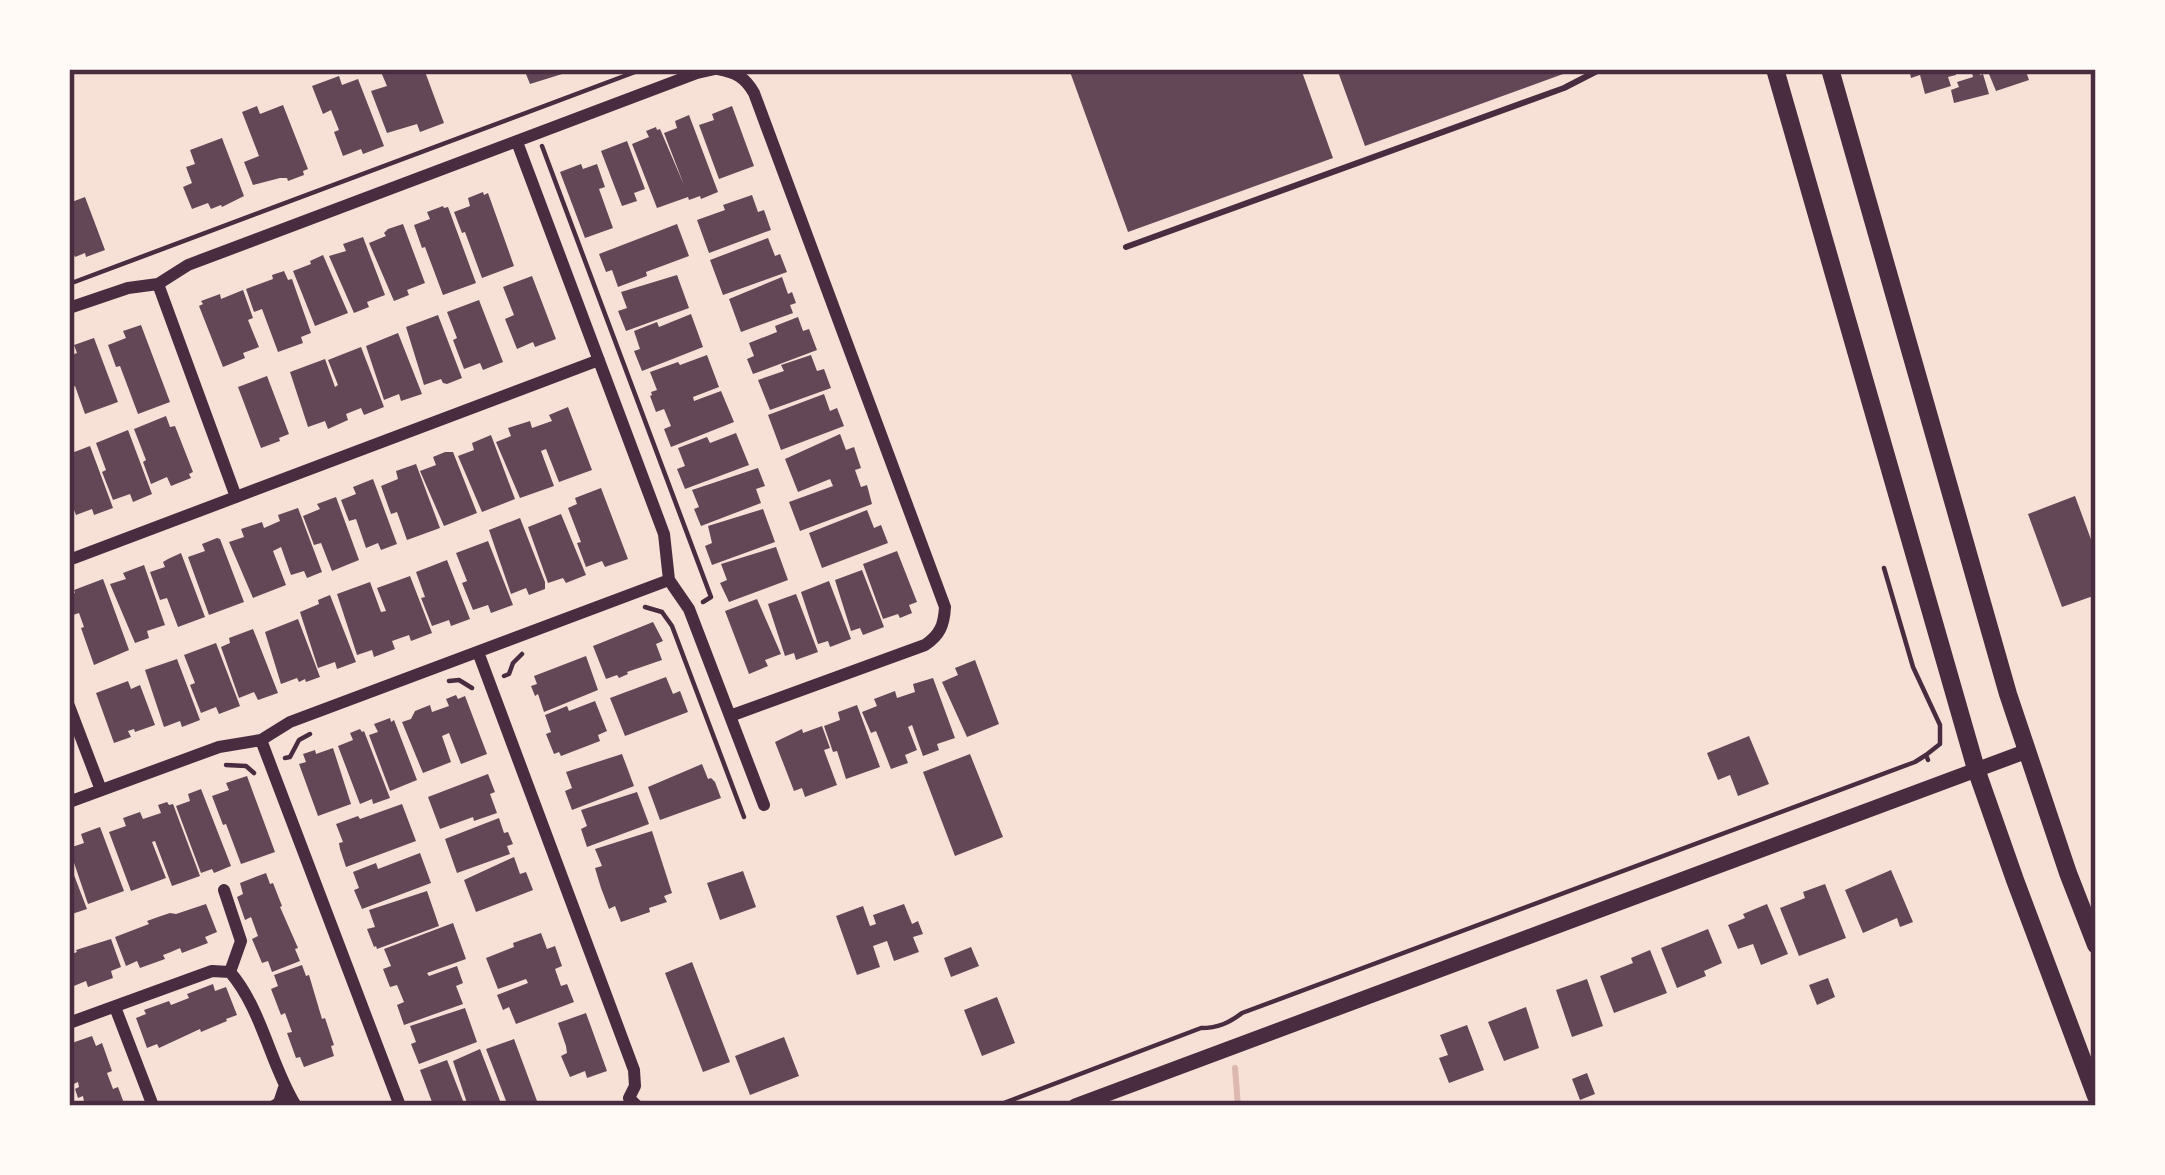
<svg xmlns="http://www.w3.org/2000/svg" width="2165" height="1175" viewBox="0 0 2165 1175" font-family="Figtree,sans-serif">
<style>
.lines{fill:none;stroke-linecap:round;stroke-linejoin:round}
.stream{stroke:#dcb8b0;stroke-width:6}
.building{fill:#644757}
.path{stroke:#4a2c40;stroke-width:4.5}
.service{stroke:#4a2c40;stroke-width:6}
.minor{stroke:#4a2c40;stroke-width:12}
.tertiary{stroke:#4a2c40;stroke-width:15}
.trunk{stroke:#4a2c40;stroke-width:18}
.neatline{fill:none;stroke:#4a2c40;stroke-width:4.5}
</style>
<rect width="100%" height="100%" fill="#f7e1d7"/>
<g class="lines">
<path class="stream" d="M1235,1068L1238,1106"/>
</g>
<path class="building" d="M390,69H424L444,123L420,132L417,124L387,133L371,91L387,86L381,72Z
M524,69H575V70L530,84Z
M1069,69H1301L1333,158L1128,232Z
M1337,69H1574V70L1365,146Z
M1909,69H1955L1956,75L1948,77L1951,86L1925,94L1920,75L1911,78Z
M1971,69H1979L1980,75L1983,74L1989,94L1954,103L1951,90L1959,87L1957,82L1973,77Z
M2004,69H2025L2029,80L1996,91L1989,74Z
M339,76L342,85L358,79L384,146L363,154L361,149L343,156L334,132L339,130L331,110L323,114L312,86Z
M283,105L308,169L303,171L304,175L288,181L287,178H280L253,185L244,162L259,156L242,112L257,106L260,114Z
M732,106L754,166L719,179L699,125L714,120L712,114Z
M689,115L718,192L701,199L700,196L689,200L688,197L657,208L632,144L649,137L646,131L656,127L657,130L660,129L684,185L664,133L677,128L675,121Z
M222,138L244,196L222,207L221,205L211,209L208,203L192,209L183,187L192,183L186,167L195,164L190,150Z
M627,141L645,189L634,193L637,201L622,206L601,151Z
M581,164L583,169L597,164L605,187L599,189L613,228L585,238L560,172Z
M483,192L484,195L488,193L514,266L482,278L465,232L462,233L454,212L470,206L468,198Z
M752,195L758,212L764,210L771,230L709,253L697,220L725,210L723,205Z
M85,197L105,250L86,257L85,253L75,257L73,253L69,255V203Z
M443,206L444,208L448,207L476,283L443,295L425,247L422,248L414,225L430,219L427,212Z
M403,224L425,283L407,290L409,295L394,301L369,243L386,236L384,233L388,229Z
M677,224L689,256L646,272L647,276L618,287L612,270L606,272L599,254Z
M363,237L385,295L367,302L369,307L354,313L329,256L346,251L343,244Z
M768,238L775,256L780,254L787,272L723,295L710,260Z
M323,255L348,313L315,326L293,271L311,264L310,261Z
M284,271L288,280L292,279L311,333L301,337L303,343L278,352L262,309L254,312L246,289L273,279L272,275Z
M677,275L689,308L626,331L618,311L627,308L621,292Z
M532,276L556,339L535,347L533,342L517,349L505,319L514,315L503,287Z
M782,277L788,294L792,292L796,303L790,305L793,313L741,332L729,299Z
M243,290L253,318L248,320L259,347L243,353L245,358L223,367L199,306L203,304L201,301L220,294L221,299Z
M479,300L503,362L483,370L480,363L464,369L453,340L457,338L447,312Z
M691,314L703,347L642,371L634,351L640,349L634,331L657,322L659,327Z
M438,315L462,378L447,384L443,383L441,379L424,385L406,327Z
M798,317L803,331L809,329L817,350L753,374L747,359L754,356L749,343L777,332L775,326Z
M141,325L170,402L138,414L120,366L116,367L108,345L126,338L123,331Z
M398,333L422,394L401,401L399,394L384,400L366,346Z
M94,338L118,402L85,414L75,386L69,388V356L77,353L74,345Z
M361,347L384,407L364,415L361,408L346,414L348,420L328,429L325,421L308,427L290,372L325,359L335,387L338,385L328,360Z
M707,355L719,387L693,397L694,401L721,391L734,422L671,447L664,429L671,426L664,409L656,412L650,396L652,395L651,392L657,390L650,372L678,362L680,365Z
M811,355L817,371L824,369L831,388L770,410L758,380L784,371L781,365Z
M267,376L289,434L279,438L280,441L261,448L238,387Z
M824,394L830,411L837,408L844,426L781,450L768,415Z
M568,407L592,470L559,482L546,449L541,451L554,486L520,498L496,442L511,436L508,428L530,421L532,428L552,421L549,415Z
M166,416L170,427L175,426L193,472L189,474L191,478L171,486L167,477L151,484L143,462L146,460L134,429Z
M128,430L152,494L133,502L130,494L113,500L102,472L106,470L96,443Z
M736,433L749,465L685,489L677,469L685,466L678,448L707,437L710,443Z
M840,434L846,450L854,447L861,468L855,470L861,487L867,485L872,504L800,531L789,502L833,486L830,479L798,492L785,459Z
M491,435L515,499L482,512L458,456L474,450L472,443Z
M90,446L113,508L94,515L92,509L76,515L69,497V454Z
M445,452H453L477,513L444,526L420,471L436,465L433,457Z
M416,464L440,528L407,540L397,512L391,514L381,486L398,479L396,471Z
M758,468L765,486L756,489L761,503L701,526L694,509L699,507L692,490Z
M373,479L397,544L381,550L378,543L366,548L356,519L349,521L341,500L356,494L353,487Z
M601,488L628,559L605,567L602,561L586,567L577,543L581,542L568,508L577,504L575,498Z
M2075,496L2096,553V595L2062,607L2028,514Z
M336,497L359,560L332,571L321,543L314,545L303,516L320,509L317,504Z
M298,508L322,572L307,578L304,571L291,575L281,547L273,551L286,585L253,598L229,542L244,537L241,529L262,522L264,528L280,521L278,515Z
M763,509L775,542L712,565L705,546L712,543L708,526Z
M867,510L874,528L881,525L888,543L822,568L809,533Z
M561,514L586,575L566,583L563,578L548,583L528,527Z
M520,518L545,582V589L529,595L526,588L511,594L489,530Z
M217,538L220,539L244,602L209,615L188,557L205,551L202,544Z
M488,541L513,605L491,613L488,605L473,610L462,583L467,581L456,553Z
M776,547L788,580L729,602L720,583L727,580L721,564Z
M897,551L917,602L909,605L912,613L900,618L898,614L883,619L863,564Z
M181,553L205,617L178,627L167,598L160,600L150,572L165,567L163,562L168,559Z
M447,560L470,619L451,626L449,620L432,626L421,598L425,597L416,572Z
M144,565L165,625L147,631L149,638L135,643L110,584L126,579L123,573Z
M862,570L884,627L863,635L860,628L851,631L835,580Z
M410,576L432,633L411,641L409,635L392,641L395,649L374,657L372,650L357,655L337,594L370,582L381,612L386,611L377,588Z
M103,579L129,650L94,665L81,628L84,627L79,613L73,615L69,595L75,593L74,590Z
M829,581L851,639L830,647L828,641L818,644L801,592Z
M796,594L818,652L796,660L794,653L785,656L768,604Z
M330,595L356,662L337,669L335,662L318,668L300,612L319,604L318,600Z
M757,599L781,654L765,660L768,666L749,674L725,611Z
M298,619L320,677L306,682L305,679L299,682L297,678L281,684L265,632Z
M653,622L663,641L656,644L662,660L627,672L628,674L619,678L617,675L606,679L593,646Z
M253,629L278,693L258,700L254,692L239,698L221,647L230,643L229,638Z
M216,643L240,706L219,714L216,707L201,713L190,685L195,683L184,655Z
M586,656L598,690L544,712L538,694L535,696L531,686L537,684L534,676Z
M177,659L200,720L182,727L180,721L164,727L145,670Z
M975,660L999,724L967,737L942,682L958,675L955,668Z
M666,677L673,694L680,691L688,712L625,736L610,698Z
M933,678L955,738L937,744L939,750L923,756L912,725L908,727L917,750L905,755L908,763L891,769L876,731L871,733L862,712L877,706L874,699L895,691L897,698L915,692L913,684Z
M128,681L131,689L140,685L155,725L135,732L134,729L128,731L131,737L114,743L96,693Z
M456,695L458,699L465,696L487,754L461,764L449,733L442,736L451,762L423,773L402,722L411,719L415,711L430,705L432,712L449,706L446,699Z
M595,701L607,731L598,735L600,741L561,756L559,752L554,754L546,734L551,732L545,715L567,706L569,711Z
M857,705L880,767L846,779L837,751L833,752L824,726L840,720L838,712Z
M390,718L391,722L394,720L417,780L390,791L369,735L378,732L374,724Z
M822,726L830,748L824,750L837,785L805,797L802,788L794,791L775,742L802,729L803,733Z
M360,729L362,732L364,731L390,798L373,804L372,799L360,804L338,746L353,740L350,733Z
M1749,736L1769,784L1738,796L1730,775L1718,780L1707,753Z
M333,748L351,804L318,816L299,764L306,762L303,754L315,750L316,754Z
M622,754L634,786L572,810L565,791L572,788L566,772Z
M970,754L1003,837L955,856L923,772Z
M702,764L708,779L711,778L715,782L721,798L660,820L648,787Z
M488,774L495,792L490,794L497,813L474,821L473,817L440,829L428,797Z
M247,776L275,852L241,864L226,824L223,825L212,796L229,790L226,783Z
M201,789L231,866L214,873L212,869L201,873L176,806L190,801L188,794Z
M637,792L649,824L587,847L581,829L587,826L581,810Z
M167,802L169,805L173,804L200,876L172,886L155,841L152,842L166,878L131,891L109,832L126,826L123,818L140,812L143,819L161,813L158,805Z
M402,804L416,841L346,867L340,849L339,843L343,842L336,824L358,816L360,819Z
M499,818L504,833L508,832L513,844L507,846L510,854L457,873L445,839Z
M100,827L124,891L88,904L69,848L84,843L81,834Z
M652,831L672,893L664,896L667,902L649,908L650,912L621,922L615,906L609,909L601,888L595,868L602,866L595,849Z
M420,853L431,883L362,909L354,890L359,888L353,872L376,863L378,869Z
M514,857L520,874L526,872L533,890L476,912L464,880Z
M69,862L87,909L69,915Z
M1891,870L1913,922L1900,927L1897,918L1863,933L1845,890Z
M743,871L756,907L720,920L707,883Z
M266,873L270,884L273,883L282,906L280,907L298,948L295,949L300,961L272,972L268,961L262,963L252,939L258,936L251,917L245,920L237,897L243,894L240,883Z
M1825,884L1846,938L1799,956L1780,908L1805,898L1803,892Z
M427,891L439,926L377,949L376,946L374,947L367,929L375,927L369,910Z
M206,904L217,932L205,937L208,943L182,953L180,948L171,952L163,955L165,959L140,968L137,961L126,966L115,937L149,924L147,921L158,917L170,913L176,914Z
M904,904L912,924L918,921L923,934L913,937L919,952L894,961L887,941L873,946L880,967L857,975L836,916L863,906L870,926L876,924L873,915Z
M1767,904L1788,954L1761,965L1753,944L1738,949L1728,925L1745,918L1743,914Z
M453,923L466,959L427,973L429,976L457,966L463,983L456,986L463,1004L404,1025L397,1005L404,1002L397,985L390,987L383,969L391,966L384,949Z
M1708,929L1722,963L1704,971L1706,976L1677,988L1661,948Z
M541,933L547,949L555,946L562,966L555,969L561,986L567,984L574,1002L516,1024L509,1007L503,1010L497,995L528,983L526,979L498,989L486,958L514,947L513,943Z
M111,939L121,967L111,971L113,978L88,987L86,981L69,988V955L77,952L76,950Z
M971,947L979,966L951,977L944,958Z
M1650,950L1667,993L1614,1013L1600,976L1633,963L1631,958Z
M692,962L730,1062L703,1072L665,973Z
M302,965L306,976L309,975L322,1019L325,1018L334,1045L331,1046L334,1056L304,1067L300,1057L296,1058L287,1033L292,1032L285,1013L281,1015L271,989L278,986L274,975Z
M1828,978L1835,997L1817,1005L1809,985Z
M1587,979L1603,1026L1572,1037L1556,990Z
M213,984L215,991L226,987L237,1015L226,1019L227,1021L201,1032L200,1029L159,1048L157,1044L147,1048L136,1018L146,1014L144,1010L169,1001L171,1005L189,998L187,994Z
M997,997L1015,1043L982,1056L964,1010Z
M1526,1007L1539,1048L1504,1061L1488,1022Z
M465,1008L477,1042L419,1064L411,1044L416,1042L410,1026Z
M586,1013L607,1071L587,1078L585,1071L570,1077L561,1056L567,1053L566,1046L558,1023Z
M1467,1025L1484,1070L1449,1083L1439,1058L1448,1055L1440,1035Z
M92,1036L96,1046L102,1043L112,1071L107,1073L113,1089L118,1087L125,1106H73L84,1102L83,1096L78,1098L75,1089L79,1087L78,1082L69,1086V1044Z
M784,1037L799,1076L750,1095L735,1056Z
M514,1039L537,1101L534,1103L535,1106H508L486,1049Z
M480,1049L502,1106H468L453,1061Z
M447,1060L465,1106H421L432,1102L420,1070Z
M1587,1073L1595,1094L1580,1100L1572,1079Z"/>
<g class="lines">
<path class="path" d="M542,146L711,597L703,602
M69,284L643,69
M1884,568L1913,667L1940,725V744L1926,755L1928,760
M645,607L662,612L672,626L744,817
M504,676L509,674L513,663L522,654
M449,681L459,680L472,688
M285,758L290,757L299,740L310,734
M226,765L246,766L254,773
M996,1106L1201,1028C1218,1028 1229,1023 1242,1013L1915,762L1926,755"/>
<path class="service" d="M1126,247L1564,88L1601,69"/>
<path class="minor" d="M718,69C735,72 745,77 754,93L945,607C944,625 940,635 925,645L730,716
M517,142L664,534L669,580L689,609L764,805
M158,284L236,497
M69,308L128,288L158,284L188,265L697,73L715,69
M69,560L599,360
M478,652L634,1070L635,1086L629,1098L637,1106
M69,706L101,790
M261,740L400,1106
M69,802L219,747L261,740L290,722L669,580
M224,890L241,941L230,972
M115,1007L153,1106
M69,1023L212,971L230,972C262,1009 270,1064 296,1106
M274,1106L279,1103L284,1088"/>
<path class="tertiary" d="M1075,1106L2027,751"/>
<path class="trunk" d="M1775,69L1976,769L2015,880L2096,1096
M1830,69L2008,694L2068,873L2096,945"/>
</g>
<rect width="2165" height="1175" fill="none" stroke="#fffaf5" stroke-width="144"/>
<rect x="72" y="72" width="2021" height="1031" class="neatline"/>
</svg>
